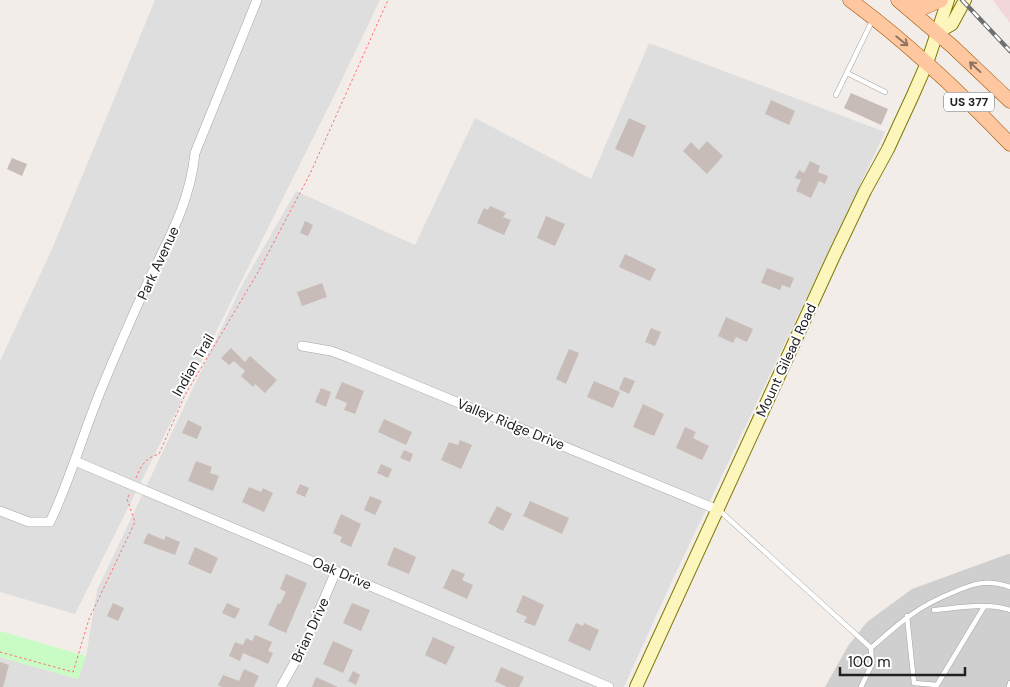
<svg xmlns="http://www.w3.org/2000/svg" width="1010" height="687" viewBox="0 0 1010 687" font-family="'DM Sans',sans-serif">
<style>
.residential{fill:#dfdede}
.commercial{fill:#f2d7da}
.religious{fill:#cfcfcf}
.park{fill:#c9fbc5}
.building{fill:#c7bcb7}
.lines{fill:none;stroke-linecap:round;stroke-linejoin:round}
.lane-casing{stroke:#a5a5a5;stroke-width:5.5}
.street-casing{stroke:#a5a5a5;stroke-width:10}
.secondary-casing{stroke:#7f7902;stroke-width:14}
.primary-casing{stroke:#9f5200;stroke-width:15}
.path{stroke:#fe6d74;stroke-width:1;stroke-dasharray:2.5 2.5;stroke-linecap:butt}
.lane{stroke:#fff;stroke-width:4.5}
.street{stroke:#fff;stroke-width:9}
.secondary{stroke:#fcf5bc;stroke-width:12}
.primary{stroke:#fec7a0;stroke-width:14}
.rail-casing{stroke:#6f6f6f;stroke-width:4.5}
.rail{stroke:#fff;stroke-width:2.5;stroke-dasharray:8;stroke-linecap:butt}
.oneway{stroke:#907460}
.labels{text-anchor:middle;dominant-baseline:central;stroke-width:4;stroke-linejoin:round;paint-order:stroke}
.shield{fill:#fff;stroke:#646464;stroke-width:1}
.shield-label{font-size:12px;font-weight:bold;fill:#212121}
.street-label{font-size:14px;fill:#212121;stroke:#fff}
</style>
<rect width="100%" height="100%" fill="#f2ede8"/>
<path class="residential" d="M155,0H380L334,96L75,614L0,592V361L52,249Z
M649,43L885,132L671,583L624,687H0V657L78,679L86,656L97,590L241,287L296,191L415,245L475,118L591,179Z"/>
<path class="commercial" d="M993,0H1010V23L997,6Z"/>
<path class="religious" d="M1008,554H1010V687H825L848,646L867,622L912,589Z"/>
<path class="park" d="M0,631L86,656L78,679L0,657Z"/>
<path class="building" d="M851,93L888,109L881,125L844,108Z
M771,100L795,111L789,125L765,114Z
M629,118L646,126L633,157L615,149Z
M707,141L723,156L707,174L683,151L691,142L699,150Z
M12,158L27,164L22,176L7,169Z
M810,161L820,166L818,172L828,176L825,184L819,181L811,198L796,191L801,180L795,178L799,170L804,173Z
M490,206L506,213L503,217L511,220L504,235L477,223L484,208L488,210Z
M546,216L565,224L555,246L537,238Z
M305,221L313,225L308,236L300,233Z
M625,254L656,269L650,281L619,267Z
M767,268L794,278L790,288L782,285L780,290L761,283Z
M322,283L327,297L302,306L297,292Z
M726,317L753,329L747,342L736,337L733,343L718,336Z
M651,328L661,332L655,346L645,342Z
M231,348L245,362L250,356L277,380L265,393L255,384L253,387L241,376L245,371L234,361L229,365L221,358Z
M569,349L579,353L566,384L556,379Z
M624,377L635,381L629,394L619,389Z
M594,381L620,392L613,408L587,397Z
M342,382L364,391L355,414L344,410L347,403L335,398Z
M321,388L331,392L326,407L315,402Z
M643,404L664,414L654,436L633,427Z
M384,419L412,432L406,445L378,432Z
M188,420L202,427L197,439L182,433Z
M685,427L696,432L693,438L709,446L702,460L676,448Z
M460,440L472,445L461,469L441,460L449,442L458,445Z
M404,450L413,454L410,462L400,458Z
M196,461L212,467L210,473L219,476L213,491L188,481Z
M381,464L392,469L388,478L377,473Z
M300,484L309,488L305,497L296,493Z
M249,487L261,492L263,488L273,493L264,512L242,502Z
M370,496L382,501L375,515L364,510Z
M530,501L569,518L562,534L523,516Z
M497,506L512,514L503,531L488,523Z
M341,514L361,524L351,547L340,542L342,537L333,533Z
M148,533L164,540L166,536L180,542L175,555L143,543Z
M195,547L218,558L211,574L188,564Z
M394,547L416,557L409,574L387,565Z
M452,569L465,574L462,580L473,585L467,599L443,588Z
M286,574L307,583L286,633L268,625L278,603L280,604L286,592L280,589Z
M523,595L544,605L535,626L524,622L527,617L516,612Z
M113,603L124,608L118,621L107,616Z
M227,603L240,609L235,619L222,613Z
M352,603L370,610L361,631L343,623Z
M576,623L583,626L584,623L599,630L590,651L568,641Z
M255,635L272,642L268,651L273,653L268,664L243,653L240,661L229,656L235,642L243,645L246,638L252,641Z
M433,637L455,647L446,665L425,655Z
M333,641L353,650L343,673L323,664Z
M0,662L9,665L3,687H0Z
M501,667L524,677L519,687H507L495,681Z
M244,669L259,676L254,687H222L218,685L223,675L239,681Z
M353,671L360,675L356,685L348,681Z
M316,677L338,687H312Z"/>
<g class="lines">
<g class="lane-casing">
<path id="lane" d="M847,73L885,92
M836,95L873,19
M720,511L871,648C899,623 918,606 954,592C975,583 987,579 1010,587
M934,610C956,608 989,602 1010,610
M907,616L914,683L937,685L984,607
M861,687L872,664L871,648
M1009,687L1010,683"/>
</g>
<g class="street-casing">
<path id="street" d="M302,346L331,351L350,358L718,510
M75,461L609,687
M0,511L29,522H50C71,478 84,430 103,385C117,351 132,317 147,284C168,240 190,203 195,153L257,0
M281,687L305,644L336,571"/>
</g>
<g class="secondary-casing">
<path id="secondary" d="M937,33L952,24L965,0
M636,687L833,258L865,191L888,149L913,95L927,63L948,0"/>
</g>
<g class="primary-casing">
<path id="primary" d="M850,0C908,43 960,92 1010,144
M898,0L952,46L1010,101
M907,7H925L941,0"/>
</g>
<path class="path" d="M136,478C141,466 145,458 159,454L185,395L257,274L310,174L388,0
M0,652L73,672L89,619L135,522L127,499L130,493"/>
<use href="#lane" class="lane"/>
<use href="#street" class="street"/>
<use href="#secondary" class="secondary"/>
<use href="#primary" class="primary"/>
<g class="rail-casing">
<path id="rail" d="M962,0L1010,51"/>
</g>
<use href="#rail" class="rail"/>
</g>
<defs><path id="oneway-shaft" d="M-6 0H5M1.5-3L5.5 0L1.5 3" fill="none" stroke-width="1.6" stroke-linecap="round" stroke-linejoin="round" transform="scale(1.25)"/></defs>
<g class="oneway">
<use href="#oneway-shaft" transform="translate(902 41) rotate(39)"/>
<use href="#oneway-shaft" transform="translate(975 67) rotate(-137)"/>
</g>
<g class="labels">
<rect class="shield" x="944" y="92.5" width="50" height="19" rx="4"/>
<g class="shield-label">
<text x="969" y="102">US 377</text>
</g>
<g class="street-label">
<text transform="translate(158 263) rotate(-65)">Park Avenue</text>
<text transform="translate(786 360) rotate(-65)">Mount Gilead Road</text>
<text transform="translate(193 365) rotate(-60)">Indian Trail</text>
<text transform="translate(511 424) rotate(22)">Valley Ridge Drive</text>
<text transform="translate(342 573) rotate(23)">Oak Drive</text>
<text transform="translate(310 630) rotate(-65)">Brian Drive</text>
</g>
</g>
<path d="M840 667v8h125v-8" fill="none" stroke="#212121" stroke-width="2.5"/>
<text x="848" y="667" font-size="15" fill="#212121" stroke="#ffffff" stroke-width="4" paint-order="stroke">100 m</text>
</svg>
